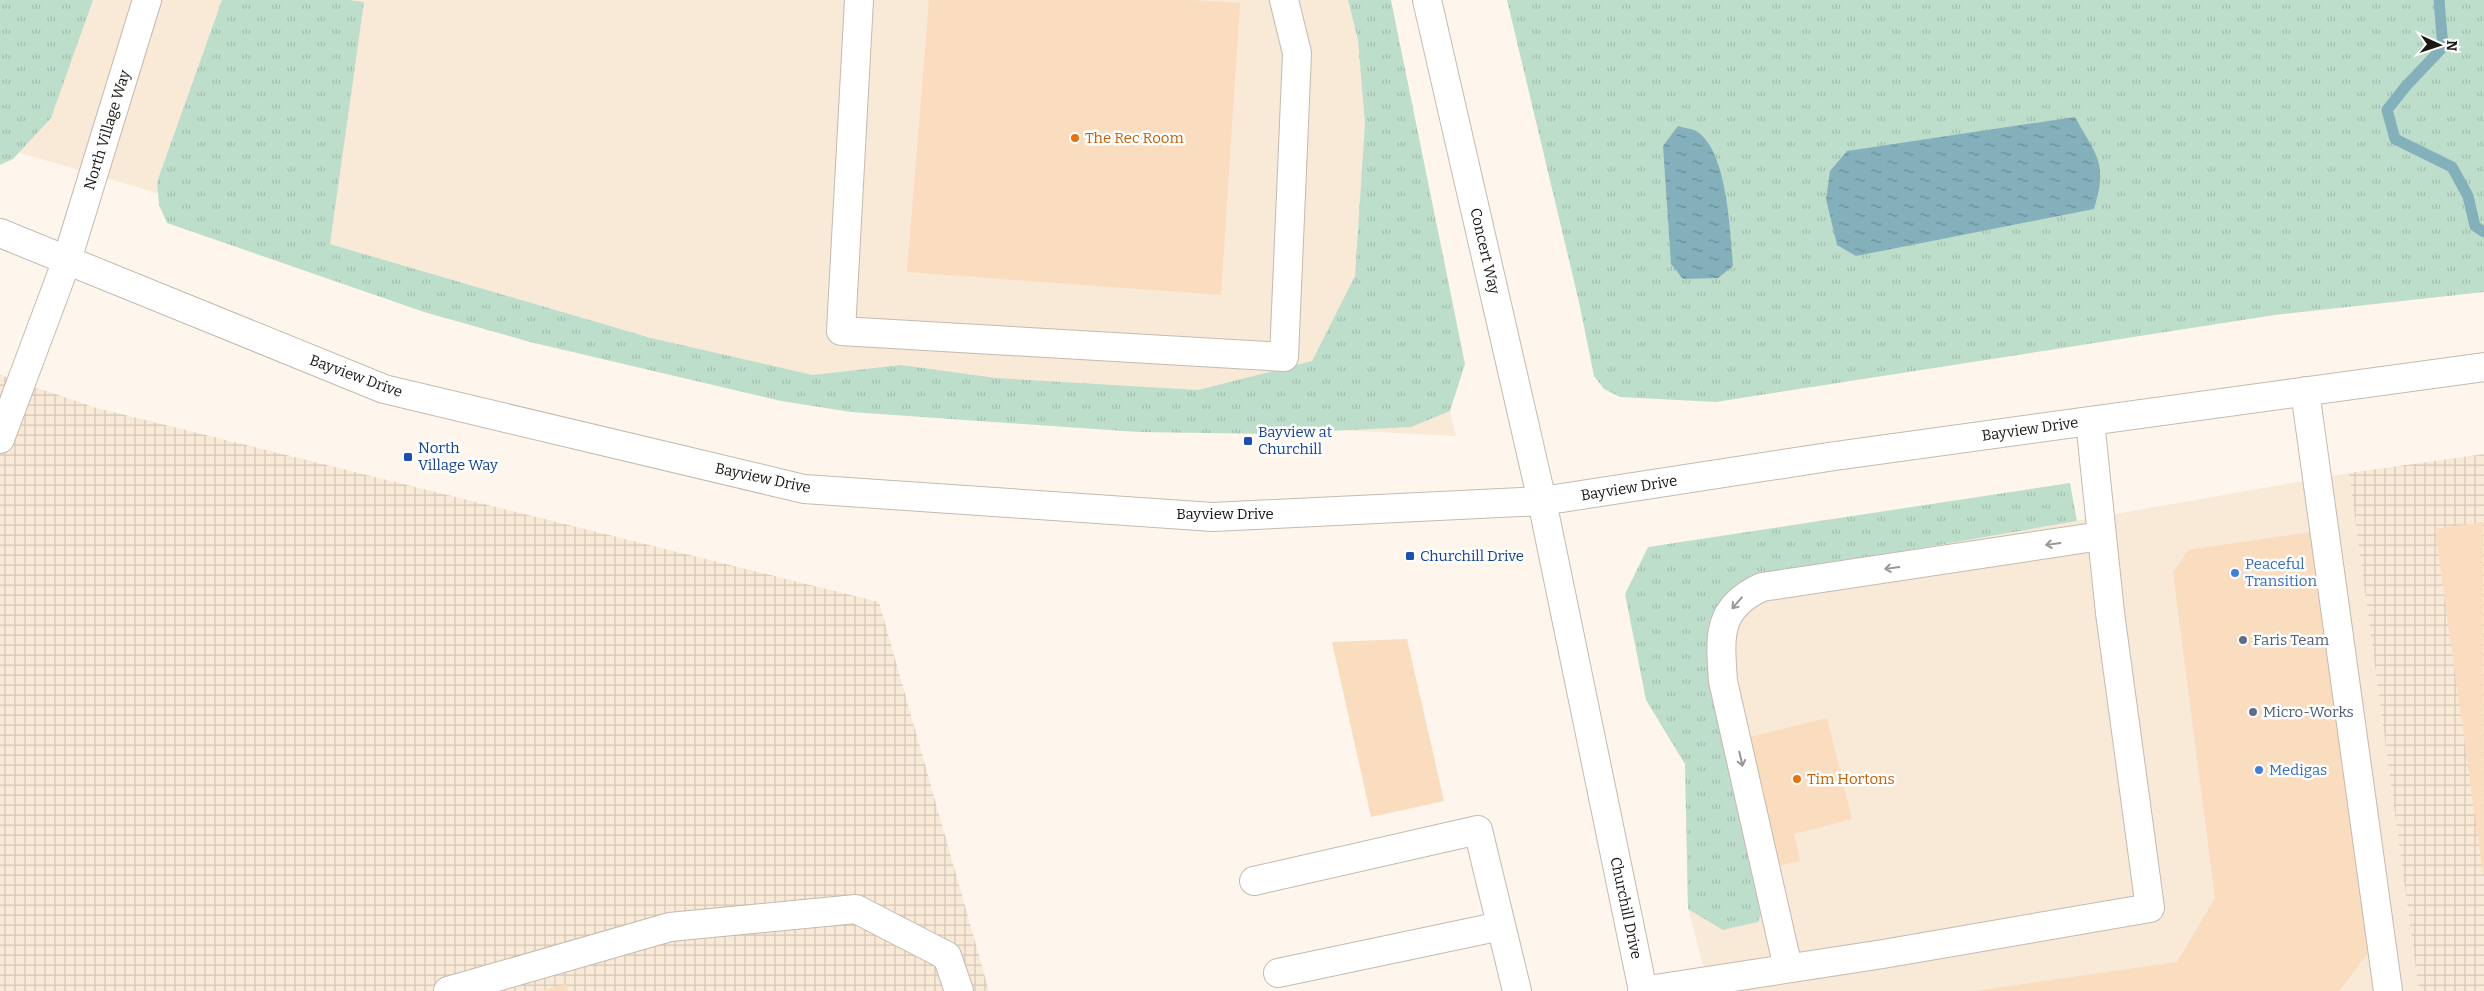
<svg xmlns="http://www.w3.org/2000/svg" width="2484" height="991" viewBox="0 0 2484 991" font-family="Bitter,serif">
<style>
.built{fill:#f9e9d7}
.industrial{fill:url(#industrial-grid)}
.grass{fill:url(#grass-tufts)}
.water{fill:url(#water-ripples)}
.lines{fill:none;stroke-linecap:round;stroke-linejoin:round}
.stream{stroke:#83b0bb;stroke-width:11}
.building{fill:#f9ddbe}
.minor-casing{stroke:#c4baaf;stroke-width:30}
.minor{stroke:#fff;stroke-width:28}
.oneway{stroke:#989795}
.food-dot{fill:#e8710a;stroke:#fff;stroke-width:2}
.transit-dot{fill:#1a4fb4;stroke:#fff;stroke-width:2}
.shop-dot{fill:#3f7fe0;stroke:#fff;stroke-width:2}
.service-dot{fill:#5c6f8a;stroke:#fff;stroke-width:2}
.labels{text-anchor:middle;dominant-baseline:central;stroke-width:5;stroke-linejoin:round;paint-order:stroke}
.street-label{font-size:15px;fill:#1b1713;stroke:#fff}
.food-label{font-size:15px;fill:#c56008;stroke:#fff;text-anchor:start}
.transit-label{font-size:15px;fill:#164399;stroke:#fff;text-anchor:start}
.shop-label{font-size:15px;fill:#366cbe;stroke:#fff;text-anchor:start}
.service-label{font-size:15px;fill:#4e5e75;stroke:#fff;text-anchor:start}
</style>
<defs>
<pattern id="industrial-grid" width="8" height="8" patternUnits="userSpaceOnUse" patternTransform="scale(1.25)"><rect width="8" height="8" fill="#f9e9d7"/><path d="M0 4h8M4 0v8" fill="none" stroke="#d5c7b8"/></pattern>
<pattern id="grass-tufts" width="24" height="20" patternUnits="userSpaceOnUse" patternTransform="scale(1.25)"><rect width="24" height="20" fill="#bedecc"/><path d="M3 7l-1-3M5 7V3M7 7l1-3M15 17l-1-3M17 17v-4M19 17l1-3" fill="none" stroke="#a3beae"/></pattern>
<pattern id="water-ripples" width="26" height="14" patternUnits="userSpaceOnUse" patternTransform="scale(1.25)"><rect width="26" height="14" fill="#83b0bb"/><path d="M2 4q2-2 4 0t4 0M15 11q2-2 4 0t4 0" fill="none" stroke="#6a8e97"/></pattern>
</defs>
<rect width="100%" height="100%" fill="#fef6ed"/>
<path class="built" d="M0,0H1348L1456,436L1126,419L813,375L651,338L0,147Z
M2349,473L2419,991H1710L1688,909L1685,764L1646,700L1642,597Z"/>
<path class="industrial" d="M0,375L93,407L879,602L989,991H0Z
M2484,454V991H2419L2349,473Z"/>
<path class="grass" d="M0,0H93L51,118L13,159L0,165Z
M222,0H349L364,2L330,244L651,338L813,375L901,365L996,378L1198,390L1312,361L1355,276L1365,123L1358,40L1348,0H1391L1465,364L1450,411L1411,427L1271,434L1138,432L851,412L781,401L530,342L424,312L167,223L159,205L157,182Z
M1507,0H2484V292L2275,315L1716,402L1620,397L1604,389L1594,376L1579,302Z
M2070,483L2077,521L1829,564L1722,612L1770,890L1758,922L1723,930L1688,909L1685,764L1646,700L1625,594L1648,547Z"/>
<path class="water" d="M2075,117C2097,157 2108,162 2094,209L1856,256L1837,245L1826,199L1830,171L1847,151Z
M1678,126C1683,128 1691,128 1696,131C1728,150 1730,233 1733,266L1718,278L1683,279L1671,264L1663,146Z"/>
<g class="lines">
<path class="stream" d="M2439,0L2443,47L2406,86L2387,110L2395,139L2452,167L2468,196L2475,226L2484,232"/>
</g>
<path class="building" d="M929,0H1191L1240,3L1221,295L907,272Z
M2483,522L2484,874H2483L2435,529Z
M2311,532L2368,953L2339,991H1975L2177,962L2215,898L2173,573L2188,550Z
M1407,639L1444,801L1371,817L1332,642Z
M1827,718L1852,819L1794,834L1800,861L1774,867L1742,739Z
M566,984L568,991H544L543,990Z"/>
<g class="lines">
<g class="minor-casing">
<path id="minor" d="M859,0L841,331L1284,357L1297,53L1284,0
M1427,0L1542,501L1643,991
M0,233L384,389L804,489L1213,517L1542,501L1835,456L2484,367
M2305,391L2388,991
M0,439L67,260L147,0
M1254,881L1478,830L1517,991
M1788,968L1723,681C1720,637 1716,608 1762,587L2101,536
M1278,973L1501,926
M448,991L670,927L856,909L947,956L959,991
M1642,991L1883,954L2150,908L2110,613L2090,421"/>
</g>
<use href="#minor" class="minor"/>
</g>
<defs><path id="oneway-shaft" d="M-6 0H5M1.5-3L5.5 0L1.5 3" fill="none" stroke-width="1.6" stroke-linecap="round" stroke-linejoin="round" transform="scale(1.25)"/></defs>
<g class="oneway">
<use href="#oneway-shaft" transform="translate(2053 544) rotate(172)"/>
<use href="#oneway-shaft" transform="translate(1892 568) rotate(172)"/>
<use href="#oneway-shaft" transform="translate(1737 603) rotate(131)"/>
<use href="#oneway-shaft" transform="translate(1741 759) rotate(77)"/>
</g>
<g class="food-dot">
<circle cx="1075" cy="138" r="5"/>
<circle cx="1797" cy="779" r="5"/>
</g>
<g class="transit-dot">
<rect x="1243" y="436" width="10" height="10" rx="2.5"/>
<rect x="403" y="452" width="10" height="10" rx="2.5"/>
<rect x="1405" y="551" width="10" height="10" rx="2.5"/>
</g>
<g class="shop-dot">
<circle cx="2235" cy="573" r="5"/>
<circle cx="2259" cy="770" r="5"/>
</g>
<g class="service-dot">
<circle cx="2243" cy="640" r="5"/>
<circle cx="2253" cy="712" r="5"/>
</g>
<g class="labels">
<g class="street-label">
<text transform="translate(107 130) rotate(-73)">North Village Way</text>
<text transform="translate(1485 251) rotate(77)">Concert Way</text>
<text transform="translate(356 376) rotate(20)">Bayview Drive</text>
<text transform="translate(2030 429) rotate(-8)">Bayview Drive</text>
<text transform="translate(763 478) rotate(12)">Bayview Drive</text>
<text transform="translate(1629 488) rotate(-9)">Bayview Drive</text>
<text x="1225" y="514">Bayview Drive</text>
<text transform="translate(1626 908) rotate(78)">Churchill Drive</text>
</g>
<g class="food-label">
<text x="1085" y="138">The Rec Room</text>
<text x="1807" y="779">Tim Hortons</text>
</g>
<g class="transit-label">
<text x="1258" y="432">Bayview at<tspan x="1258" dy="17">Churchill</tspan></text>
<text x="418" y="448">North<tspan x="418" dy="17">Village Way</tspan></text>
<text x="1420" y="556">Churchill Drive</text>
</g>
<g class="shop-label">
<text x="2245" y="564">Peaceful<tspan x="2245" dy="17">Transition</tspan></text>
<text x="2269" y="770">Medigas</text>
</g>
<g class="service-label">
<text x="2253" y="640">Faris Team</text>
<text x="2263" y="712">Micro-Works</text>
</g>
</g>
<g transform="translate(2439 45) rotate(93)" stroke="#ffffff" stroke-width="4" paint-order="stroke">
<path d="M0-4L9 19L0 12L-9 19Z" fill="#1b1713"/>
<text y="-8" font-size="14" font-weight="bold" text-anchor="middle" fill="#1b1713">N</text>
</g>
</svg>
